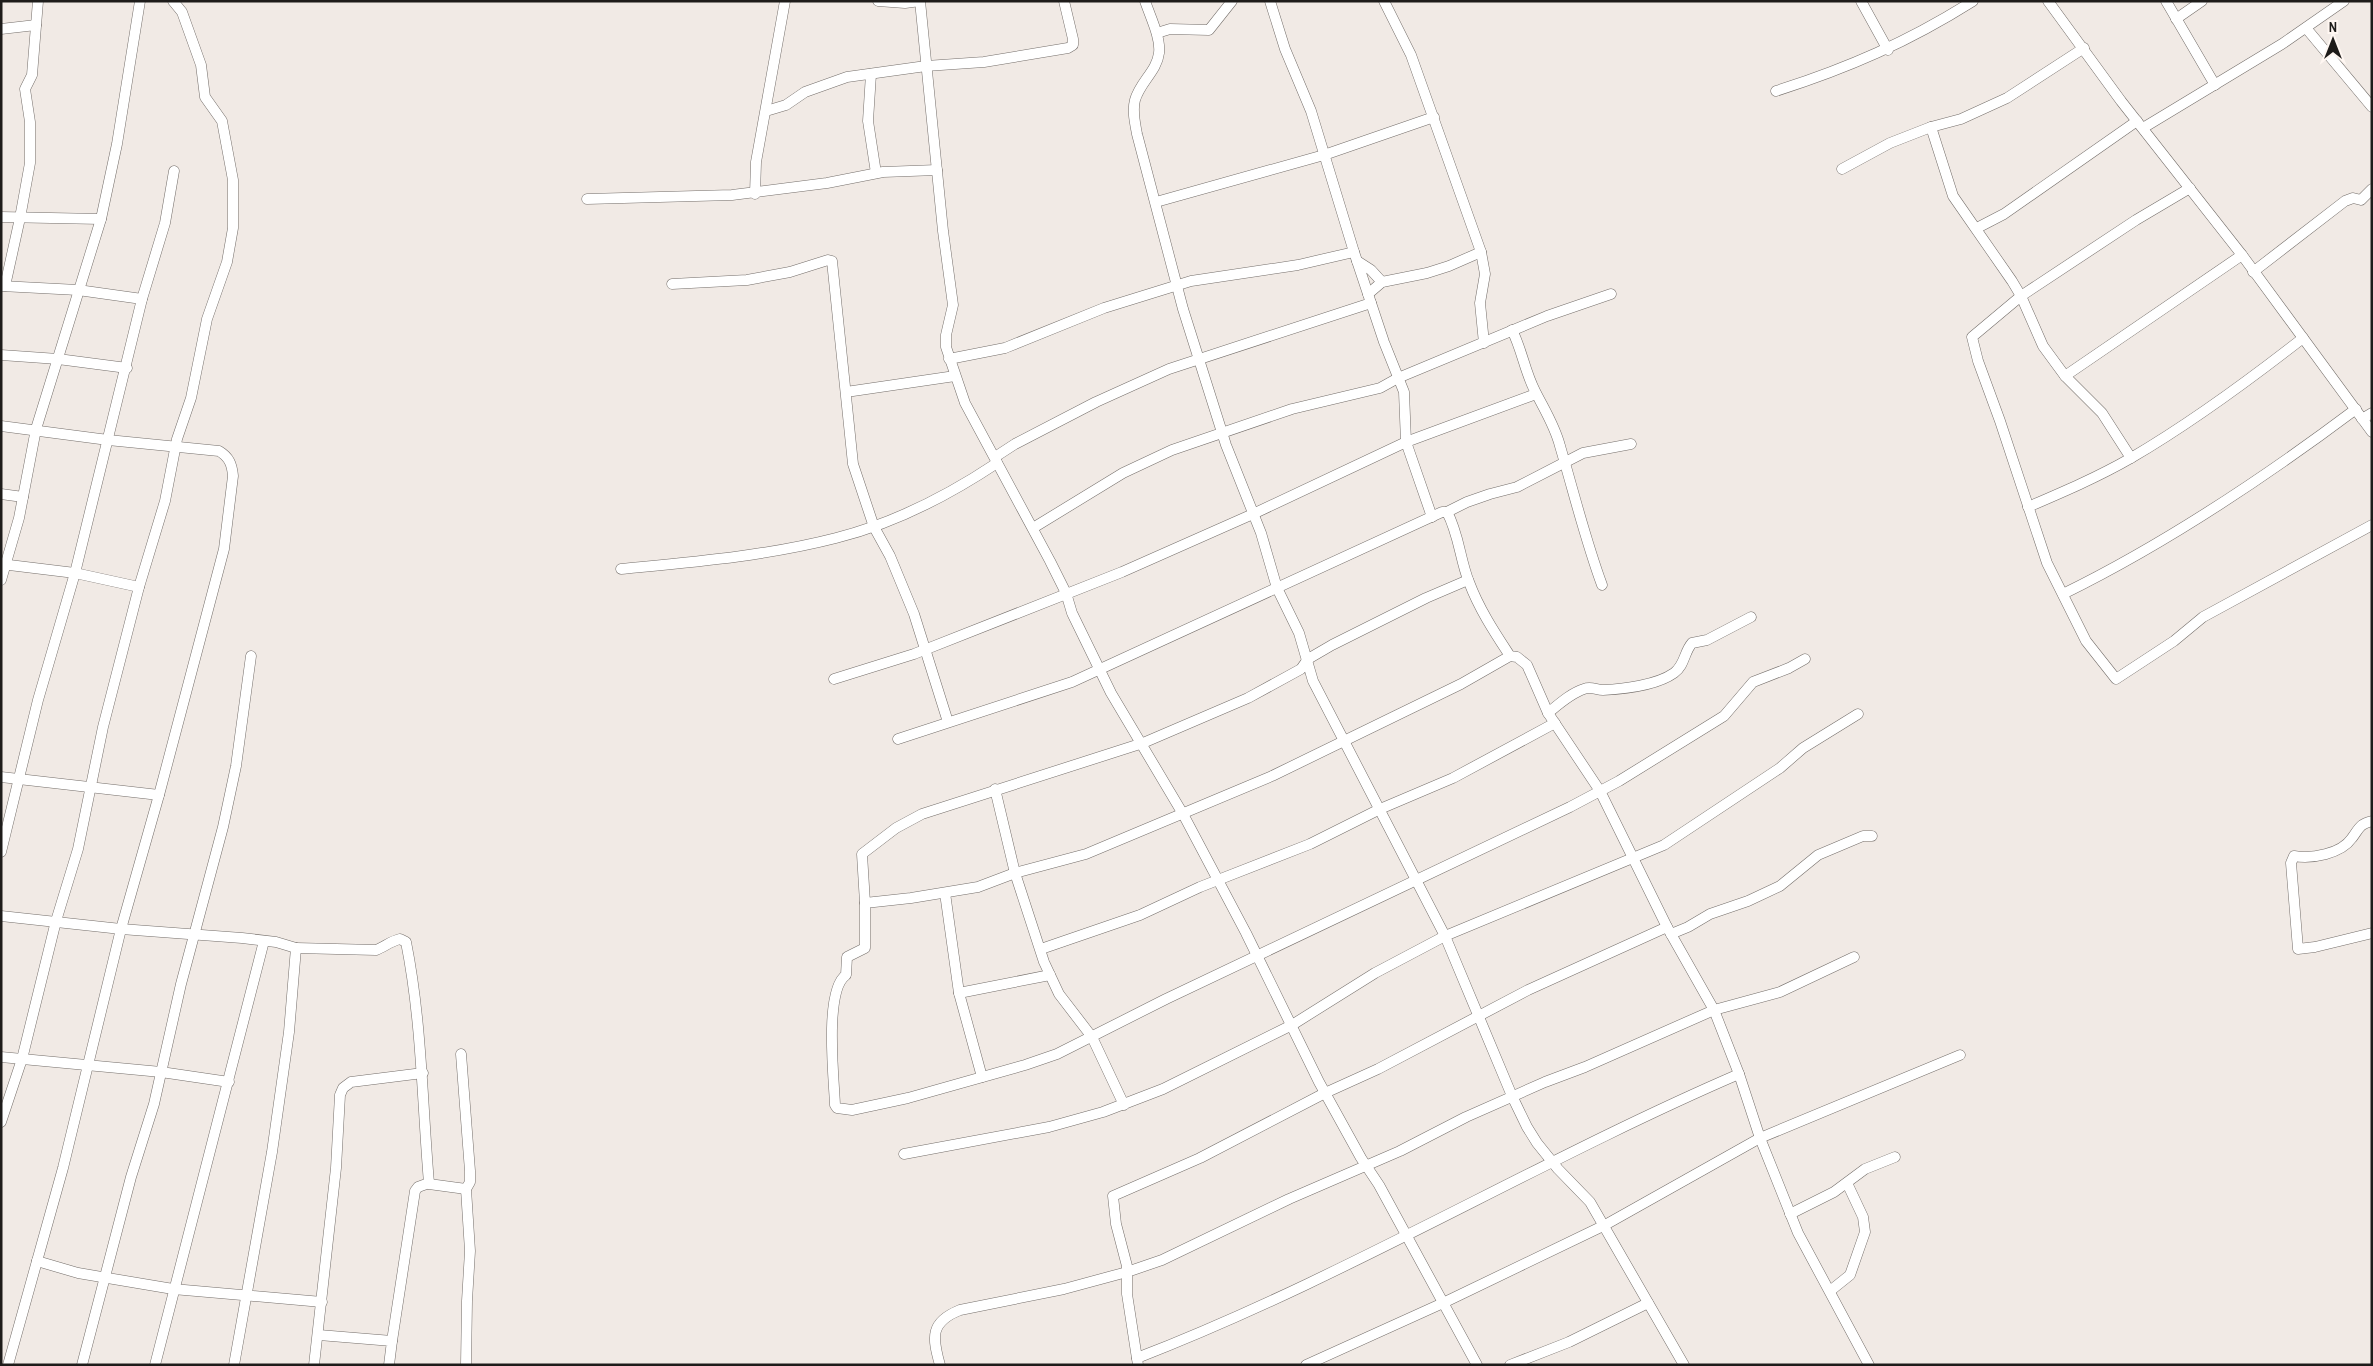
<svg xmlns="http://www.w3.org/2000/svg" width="2373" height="1366" viewBox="0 0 2373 1366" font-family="'Archivo Narrow',sans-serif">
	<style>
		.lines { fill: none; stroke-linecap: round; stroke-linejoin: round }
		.minor-casing { stroke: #746e6a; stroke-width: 11 }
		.minor { stroke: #fff; stroke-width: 10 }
	</style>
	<rect width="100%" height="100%" fill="#f1eae5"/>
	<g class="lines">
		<defs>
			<g id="minor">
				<polyline points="878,1 905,3 920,1"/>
				<polyline points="920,1 943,231 953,305 946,335 946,347 965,403 1050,561 1066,593 1072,613 1111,693 1183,814 1246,933 1319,1082 1361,1158 1379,1185 1477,1365"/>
				<path d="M1145 1C1150 16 1161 38 1159 53 1157 71 1140 82 1135 100 1132 111 1135 123 1137 134L1183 309 1226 445 1261 533 1277 588 1299 633 1313 681 1445 936 1512 1096 1527 1127 1537 1143 1558 1169 1590 1202 1684 1365"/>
				<polyline points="1270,1 1285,49 1311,111 1354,252 1384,342 1404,392 1406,442 1432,517"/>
				<polyline points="1384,1 1411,55 1481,252 1485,274 1480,303 1484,343"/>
				<polyline points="1861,1 1888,50"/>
				<polyline points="2048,1 2121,101 2242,255 2372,432"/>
				<polyline points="2166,1 2215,85"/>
				<polyline points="2176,19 2202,1"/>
				<polyline points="2306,28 2372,107"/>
				<polyline points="1,29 36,25"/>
				<polyline points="1157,33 1170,29 1209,30 1232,1"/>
				<polyline points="871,74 868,121 876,173"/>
				<path d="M1776 91C1848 68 1908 42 1973 1"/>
				<polyline points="766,111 786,105 805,92 847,77 926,66 984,62 1068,48 1073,45 1073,39 1064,1"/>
				<polyline points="1931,127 1953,196 2012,281 2021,296 2043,346 2065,376 2102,413 2131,458"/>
				<polyline points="2143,128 2282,44 2344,1"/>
				<polyline points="1842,169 1890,143 1931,127 1961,119 2007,98 2084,48"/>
				<polyline points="2190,188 2136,220 2021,296 1972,337 1978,361 2000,421 2047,563 2086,641 2116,679 2174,641 2203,617 2372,525"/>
				<polyline points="755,194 756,162 785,1"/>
				<polyline points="587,199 732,195 827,183 883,172 937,170"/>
				<polyline points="1156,202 1324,155 1434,117"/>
				<polyline points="1,217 101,219"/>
				<polyline points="1977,228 2004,214 2137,121"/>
				<polyline points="1357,261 1371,270 1382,282"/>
				<polyline points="2253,272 2345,201 2353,198 2361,200 2372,189"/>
				<polyline points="672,284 747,280 790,272 828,260 832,261 853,464 874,527 890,556 914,614 948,722"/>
				<polyline points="1,286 78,290 142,299"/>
				<polyline points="5,286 20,218 30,163 30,122 25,89 32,75 38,1"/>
				<polyline points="1368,294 1382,282 1427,273 1449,266 1481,252"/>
				<path d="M1512 330C1522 350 1525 372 1535 391 1544 409 1555 426 1560 446 1574 493 1585 539 1602 585"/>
				<polyline points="1,355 58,359 127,368"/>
				<polyline points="949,359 1005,348 1104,308 1191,281 1298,265 1354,252"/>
				<polyline points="2065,376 2242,255"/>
				<polyline points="846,392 955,376"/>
				<polyline points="2362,419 2372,413"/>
				<path d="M1 426 108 440 219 451C229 457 232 464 233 476L224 549 159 795 121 929 63 1168 8 1365"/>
				<polyline points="995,457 1015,444 1096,402 1169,369 1371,303"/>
				<polyline points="1,494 23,497"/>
				<path d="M2028 507C2063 492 2098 477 2131 458 2191 423 2248 381 2303 338"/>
				<polyline points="1033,528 1123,473 1172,450 1292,409 1380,388 1398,378 1547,316 1611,294"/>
				<polyline points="1,564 75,573 139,587"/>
				<path d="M621 569C693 562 766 556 836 538 892 524 949 495 997 463"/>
				<polyline points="1,580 19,518 36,429 101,219 117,144 140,1"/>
				<polyline points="1468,580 1426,598 1332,645 1308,659 1301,669 1248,698 1143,743 922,814 896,828 862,854 865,903 911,898 978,887 1015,873 1086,854 1272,776 1461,684 1510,656"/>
				<path d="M2063 594C2167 543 2264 478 2356 409"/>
				<polyline points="834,679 914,654 1122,572 1253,514 1406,442 1536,394"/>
				<path d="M1548 713C1559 704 1571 693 1584 689 1591 686 1596 690 1603 690 1624 689 1657 685 1674 673 1685 665 1684 652 1692 643L1707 640 1751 617"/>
				<polyline points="898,739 1072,682 1442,512 1447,512 1467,502 1490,494 1517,487 1583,453 1631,444"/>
				<polyline points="1,777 159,795"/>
				<polyline points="995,789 1015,873 1044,962 1059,994 1092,1037 1124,1105"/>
				<path d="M2372 821C2359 824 2359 829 2352 838 2341 854 2312 859 2294 856L2291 863 2298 949 2315 947 2372 933"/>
				<polyline points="1,852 38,700 75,573 142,299 165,223 174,171"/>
				<polyline points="945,893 959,993 982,1077"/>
				<path d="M865 903V948L847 957 846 975C824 990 834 1079 835 1105L837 1108 852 1110 908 1098 1025 1065 1057 1054 1166 999 1570 807 1619 781 1724 716 1753 682 1789 668 1805 659"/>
				<polyline points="1,916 121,929 242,938 276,942 296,948 289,1032 272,1152 234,1365"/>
				<polyline points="1671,934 1688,927 1710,914 1748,901 1780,886 1818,855 1863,836 1872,836"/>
				<path d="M296 948 376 950C384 947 391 941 400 939L406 942C422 1022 422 1102 429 1183L418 1187 415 1191 392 1341"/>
				<polyline points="1041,949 1140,915 1200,887 1310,844 1380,809 1453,778 1555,723"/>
				<polyline points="959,993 1050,975"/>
				<polyline points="461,1054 470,1171 470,1182 466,1189 470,1251 467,1301 466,1365"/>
				<polyline points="1,1057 161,1072 229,1082"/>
				<polyline points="1739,1074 1760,1138 1798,1233 1869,1365"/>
				<polyline points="1,1122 22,1059 56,921 78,849 103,727 139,587 165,501 177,439 191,398 207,319 227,262 233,228 233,180 222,121 205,97 201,65 182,12 173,1"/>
				<polyline points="904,1154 1049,1127 1103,1112 1163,1089 1292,1025 1375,973 1445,936 1664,845 1780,768 1803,748 1858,714"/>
				<polyline points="429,1184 466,1189"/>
				<polyline points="1790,1214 1834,1192 1865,1169 1895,1157"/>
				<polyline points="37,1261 78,1273 173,1289 322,1302"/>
				<polyline points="1830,1291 1850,1275 1865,1232 1863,1217 1847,1183"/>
				<polyline points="319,1335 392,1341 389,1365"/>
				<path d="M1137 1358C1344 1278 1535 1162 1739 1074L1714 1010 1667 927 1600 791 1548 713 1527 665 1517 657 1510 656C1495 633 1479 609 1469 582 1460 560 1459 534 1447 512"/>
				<polyline points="82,1365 131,1177 154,1104 181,984 223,827 236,766 251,656"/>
				<polyline points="155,1365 264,941"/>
				<polyline points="314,1365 336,1168 340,1095 343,1088 351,1082 423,1073"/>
				<path d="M940 1365C932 1337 930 1322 960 1310L1064 1289 1127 1272 1162 1260 1289 1199 1400 1151 1466 1117 1545 1082 1585 1067 1714 1010 1780 992 1854 957"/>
				<polyline points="1138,1365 1127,1294 1127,1266 1116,1224 1113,1196 1200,1158 1325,1093 1378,1069 1528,990 1667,927"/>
				<polyline points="1306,1365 1443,1303 1605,1225 1760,1138 1960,1055"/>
				<polyline points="1510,1365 1569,1342 1648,1303"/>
			</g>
		</defs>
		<!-- minor casing -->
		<use href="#minor" class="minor-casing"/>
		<!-- minor -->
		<use href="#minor" class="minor"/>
	</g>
	<!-- border -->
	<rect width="2373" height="1366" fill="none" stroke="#1e1c1a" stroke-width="5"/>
	<!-- north arrow -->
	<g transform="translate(2333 40)" stroke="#fff7f2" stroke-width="4" paint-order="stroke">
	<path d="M0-4L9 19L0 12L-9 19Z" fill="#1e1c1a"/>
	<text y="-8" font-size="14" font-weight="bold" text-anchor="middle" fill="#1e1c1a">N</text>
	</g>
</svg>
